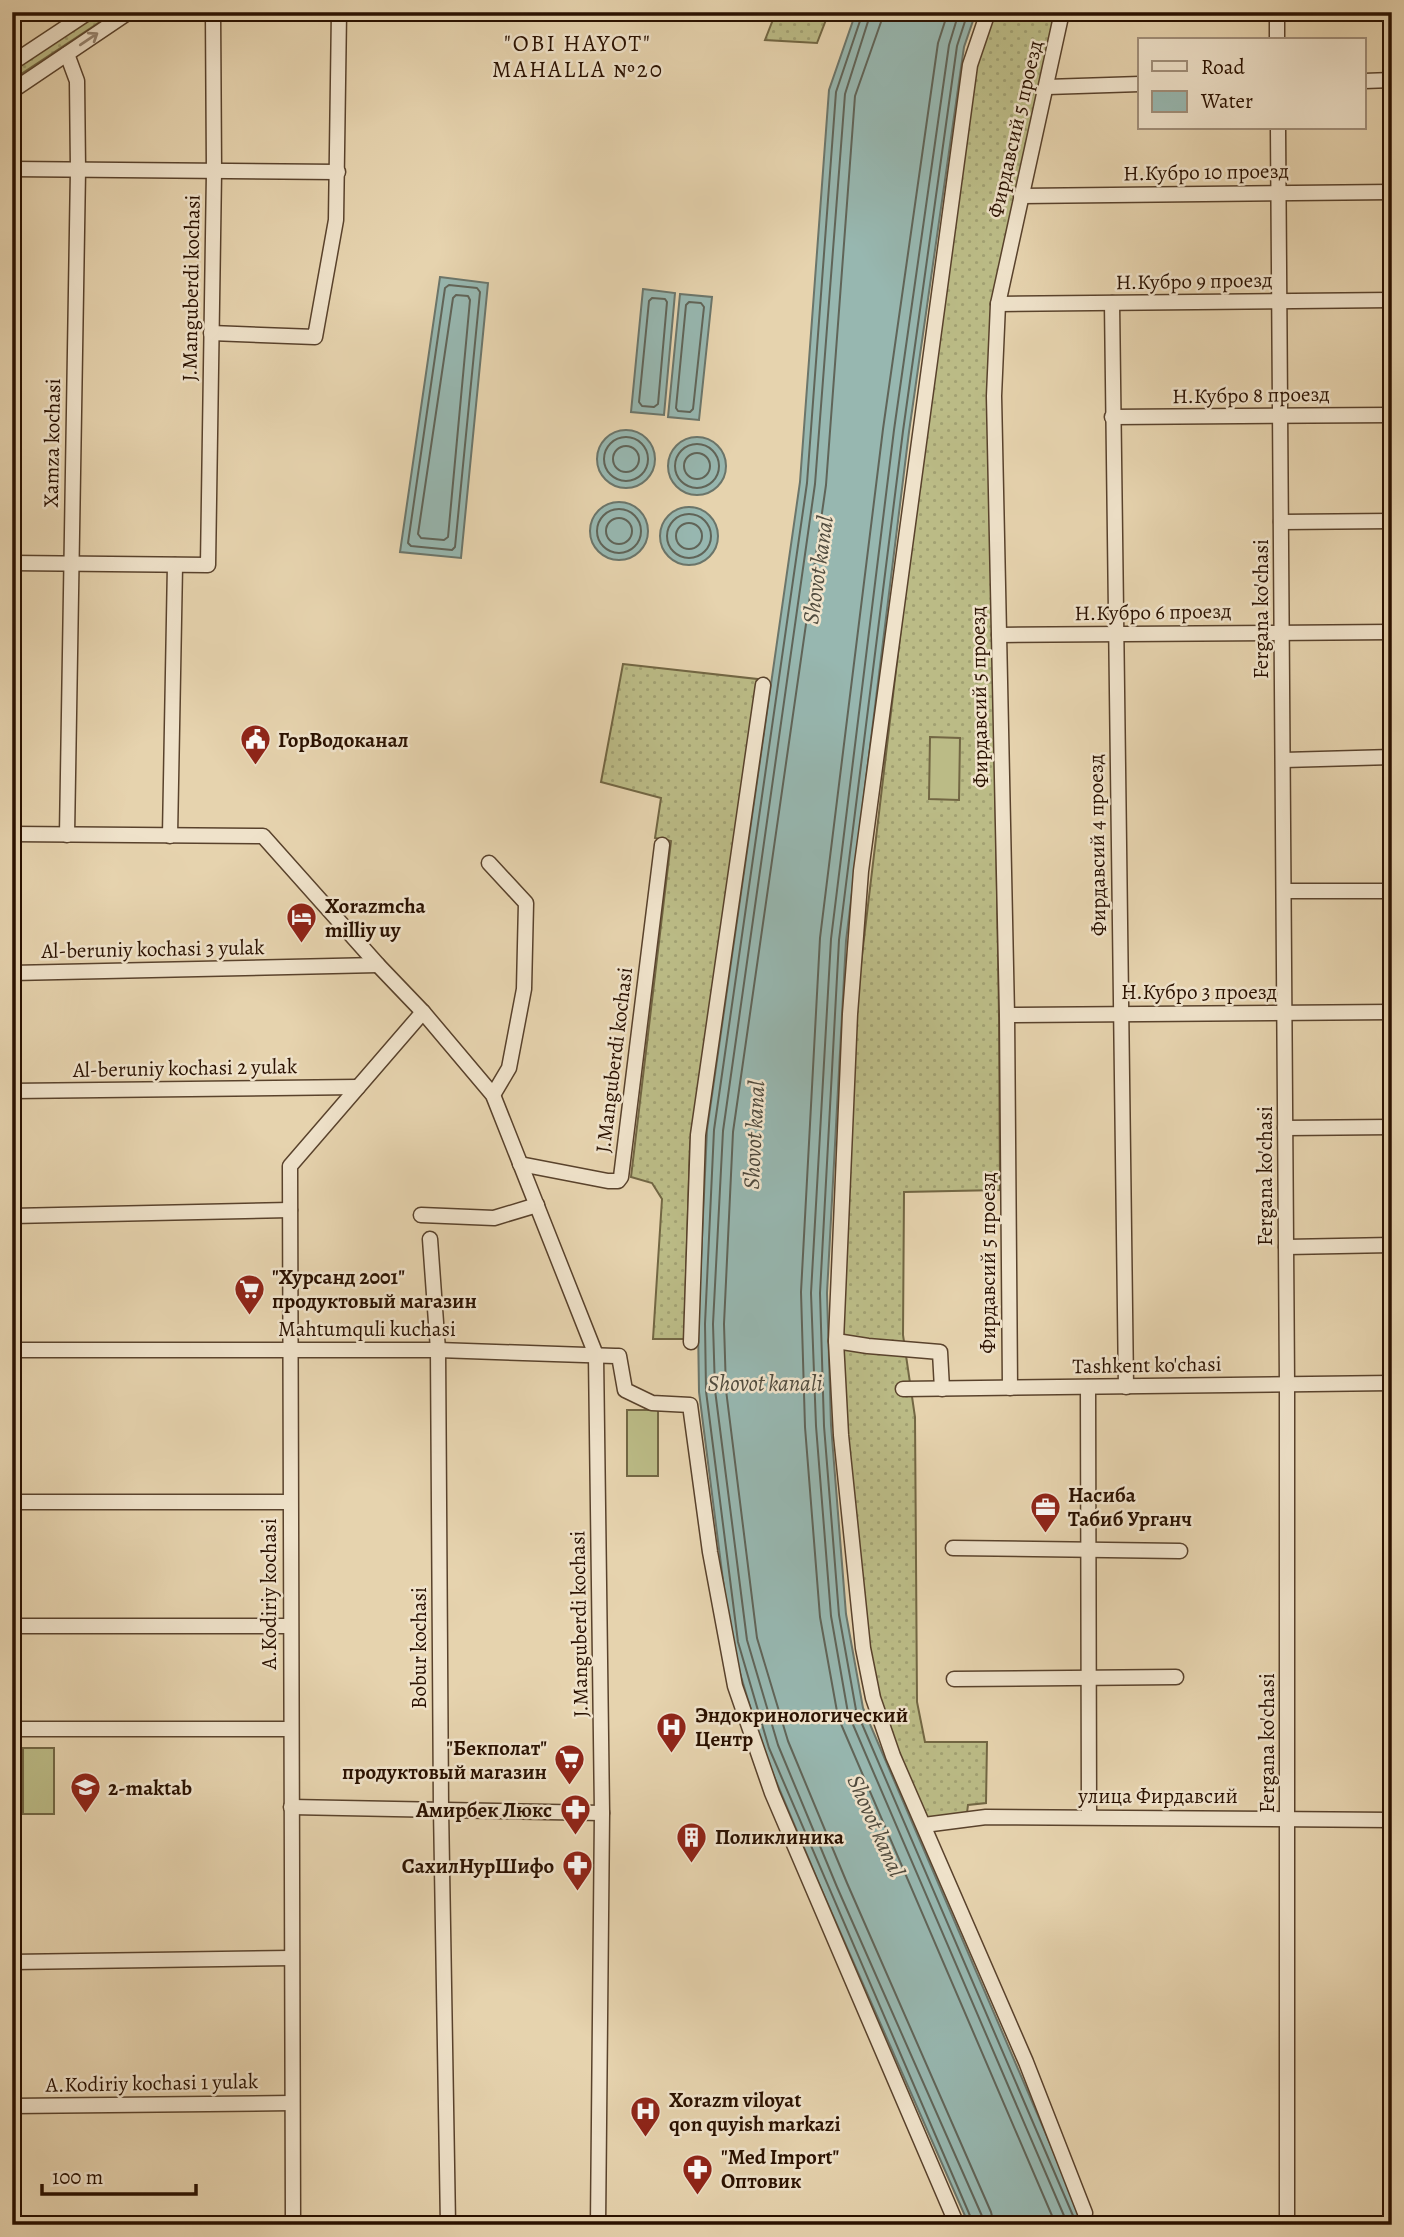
<svg xmlns="http://www.w3.org/2000/svg" width="1404" height="2237" viewBox="0 0 1404 2237" font-family="Alegreya,serif">
	<style>
		.grass { fill: url(#grass-dots); stroke: #726643; stroke-width: 2 }
		.garden { fill: #bbbb86; stroke: #726643; stroke-width: 2 }
		.water { fill: #97b7b0; stroke: #6b756a; stroke-width: 2 }
		.lines { fill: none; stroke-linecap: round; stroke-linejoin: round }
		.shore { stroke: #606458; stroke-width: 2 }
		.minor-casing { stroke: #59422c; stroke-width: 17 }
		.minor { stroke: #efe2ca; stroke-width: 14 }
		.oneway { stroke: #96846f }
		.labels { text-anchor: middle; dominant-baseline: central; stroke-width: 5; stroke-linejoin: round; paint-order: stroke }
		.street-label { font-size: 21px; fill: #2a1100; stroke: #efe2ca }
		.poi-label { font-size: 21px; font-weight: bold; fill: #2a1100; stroke: #efe2ca; text-anchor: start }
		.neighbourhood-label { font-size: 23px; letter-spacing: 2px; fill: #2a1100; stroke: #efe2ca }
		.water-label { font-size: 23px; font-style: italic; fill: #504b3e; stroke: #efe2ca }
	</style>
	<defs>
		<pattern id="grass-dots" width="8" height="8" patternUnits="userSpaceOnUse" patternTransform="scale(1.75)"><rect width="8" height="8" fill="#bbbb86"/><path d="M2 2h.1M6 6h.1" fill="none" stroke="#a1a072" stroke-width="1.8" stroke-linecap="round"/></pattern>
	</defs>
	<rect width="100%" height="100%" fill="#e6d3ae"/>
	<filter id="stains"><feTurbulence type="fractalNoise" baseFrequency=".00286" numOctaves="4"/><feColorMatrix values="0 0 0 0 .2 0 0 0 0 .09 0 0 0 0 .02 0 0 0 .5 -.17"/></filter>
	<radialGradient id="worn" r=".72"><stop offset=".6" stop-color="#630" stop-opacity="0"/><stop offset="1" stop-color="#630" stop-opacity=".3"/></radialGradient>
	<!-- grass -->
	<g class="grass">
		<polygon points="99,12 115,12 12,80 12,70"/>
		<polygon points="776,12 829,12 817,43 765,40"/>
		<polygon points="995,12 1058,12 994,299 993,639 999,1017 1000,1190 904,1192 903,1335 915,1417 917,1702 925,1742 987,1742 986,1803 968,1805 967,1813 928,1819 902,1762 878,1693 867,1640 845,1432 842,1326 858,989 904,603 976,69"/>
		<polygon points="623,664 757,679 690,1145 684,1339 653,1339 662,1199 652,1183 631,1177 671,841 655,838 661,798 601,782"/>
	</g>
	<!-- garden -->
	<g class="garden">
		<polygon points="930,737 960,738 959,800 929,799"/>
		<rect x="627" y="1410" width="31" height="66"/>
		<polygon points="12,1747 18,1747 19,1813 12,1813"/>
		<rect x="23" y="1748" width="31" height="66"/>
	</g>
	<!-- water -->
	<g class="water">
		<polygon points="856,12 976,12 964,47 909,432 846,941 827,1293 831,1425 846,1614 863,1708 1085,2225 969,2225 823,1893 763,1750 731,1643 699,1392 698,1324 707,1130 800,482 829,90"/>
		<polygon points="440,277 488,283 461,558 400,552"/>
		<polygon points="643,289 675,293 664,415 631,412"/>
		<polygon points="680,294 712,297 699,420 668,417"/>
		<circle cx="626" cy="459" r="29"/>
		<circle cx="697" cy="466" r="29"/>
		<circle cx="619" cy="531" r="29"/>
		<circle cx="689" cy="536" r="29"/>
	</g>
	<g class="lines">
		<!-- shore -->
		<g class="shore">
			<polyline points="863,12 836,92 807,483 714,1130 705,1324 706,1391 738,1642 769,1748 974,2225"/>
			<polyline points="871,12 845,94 815,484 723,1131 713,1324 715,1390 747,1640 778,1745 837,1887 982,2216 983,2225"/>
			<polyline points="882,12 881,22 855,96 826,485 733,1132 724,1324 726,1390 757,1638 788,1741 847,1883 991,2212 994,2225"/>
			<polyline points="948,12 938,43 883,429 820,938 801,1292 805,1427 820,1617 838,1717 1056,2225"/>
			<polyline points="959,12 949,45 894,430 831,939 811,1293 816,1426 831,1616 848,1713 1068,2225"/>
			<polyline points="968,12 957,46 903,431 839,940 820,1293 824,1426 839,1615 856,1710 1077,2225"/>
			<polygon points="449,285 477,288 480,292 455,547 452,550 411,546 408,543 445,288"/>
			<polygon points="456,295 468,296 470,300 448,537 444,540 421,538 418,534 453,298"/>
			<polygon points="652,298 665,299 667,302 658,404 654,407 642,406 639,402 649,301"/>
			<polygon points="689,302 701,303 704,307 693,409 690,412 678,411 676,408 686,305"/>
			<circle cx="626" cy="459" r="22"/>
			<circle cx="697" cy="466" r="22"/>
			<circle cx="626" cy="459" r="13"/>
			<circle cx="697" cy="466" r="13"/>
			<circle cx="619" cy="531" r="22"/>
			<circle cx="689" cy="536" r="22"/>
			<circle cx="619" cy="531" r="13"/>
			<circle cx="689" cy="536" r="13"/>
		</g>
		<defs>
			<g id="minor">
				<polyline points="1277,12 1277,40"/>
				<polyline points="67,54 77,81 78,170 67,835"/>
				<polyline points="12,63 89,12"/>
				<polyline points="1364,81 1392,80"/>
				<polyline points="1047,87 1140,84"/>
				<polyline points="12,91 129,12"/>
				<polyline points="1278,128 1287,1384 1287,2225"/>
				<polyline points="12,169 338,172"/>
				<polyline points="1021,196 1392,192"/>
				<polyline points="1112,303 1126,1387"/>
				<polyline points="998,304 1392,300"/>
				<polyline points="211,333 315,337 336,220 339,12"/>
				<polyline points="1112,417 1392,415"/>
				<polyline points="1281,522 1392,521"/>
				<polyline points="12,563 208,565 214,172 213,12"/>
				<polyline points="999,635 1392,632"/>
				<polyline points="1284,760 1392,757"/>
				<polyline points="12,834 263,836 378,965 423,1012 493,1095 596,1355 602,1813 598,2225"/>
				<polyline points="170,836 175,565"/>
				<polyline points="489,863 526,903 524,989 509,1068 493,1095"/>
				<polyline points="1284,891 1392,891"/>
				<polyline points="12,973 378,965"/>
				<polyline points="1007,1015 1392,1012"/>
				<polyline points="12,1091 358,1087"/>
				<polyline points="1285,1128 1392,1127"/>
				<polyline points="520,1164 608,1181 618,1181 621,1177 662,845"/>
				<polyline points="421,1215 494,1218 537,1205"/>
				<polyline points="12,1216 290,1210"/>
				<polyline points="430,1239 438,1350 441,1808 448,2225"/>
				<polyline points="1286,1247 1392,1245"/>
				<polyline points="836,1341 841,1435 863,1648 873,1698 893,1756 1026,2062 1085,2213"/>
				<polyline points="691,1342 698,1135 763,685"/>
				<polyline points="12,1350 438,1350 615,1356 619,1356 625,1390 652,1403 690,1405 710,1552 735,1686 772,1793 957,2225"/>
				<polyline points="1088,1387 1089,1817"/>
				<polyline points="1010,1388 1007,1015 994,396 998,304 1062,12"/>
				<polyline points="903,1389 1392,1383"/>
				<polyline points="942,1389 940,1352 868,1346 836,1341 850,1014 861,871 970,65 988,12"/>
				<polyline points="12,1502 290,1502"/>
				<polyline points="953,1548 1180,1551"/>
				<polyline points="12,1626 290,1626"/>
				<polyline points="954,1679 1176,1677"/>
				<polyline points="12,1729 291,1729"/>
				<polyline points="291,1807 602,1813"/>
				<polyline points="924,1825 986,1817 1392,1820"/>
				<polyline points="12,1962 291,1958"/>
				<polyline points="12,2106 292,2103"/>
				<polyline points="293,2225 290,1166 423,1012"/>
			</g>
		</defs>
		<!-- minor casing -->
		<use href="#minor" class="minor-casing"/>
		<!-- minor -->
		<use href="#minor" class="minor"/>
	</g>
	<!-- one-way arrows -->
	<defs><path id="oneway-shaft" d="M-6 0H5M1.5-3L5.5 0L1.5 3" fill="none" stroke-width="1.6" stroke-linecap="round" stroke-linejoin="round" transform="scale(1.75)"/></defs>
	<use class="oneway" href="#oneway-shaft" transform="translate(89 39) rotate(-34)"/>
	<!-- icons -->
	<defs>
		<symbol id="civic-pin" viewBox="-11 -11 22 30"><path d="M0 17L-7.5 6A9.5 9.5 0 1 1 7.5 6Z" fill="#8f2418" stroke="#efe2ca"/><path d="M-.6-6.5H3V-4.5H.6V-3L4-1V1h2V6H-6V1h2V-1L-.6-3ZM-1.2 2.5V6h2.4V2.5Z" fill="#fff"/></symbol>
		<symbol id="hotel-pin" viewBox="-11 -11 22 30"><path d="M0 17L-7.5 6A9.5 9.5 0 1 1 7.5 6Z" fill="#8f2418" stroke="#efe2ca"/><path d="M-6-4.5h1.5V1H6V5H4.5V3h-9V5H-6ZM-4 0a1.8 1.8 0 1 1 3.6 0ZM.5 0V-2.5h3Q6-2.5 6 0Z" fill="#fff"/></symbol>
		<symbol id="supermarket-pin" viewBox="-11 -11 22 30"><path d="M0 17L-7.5 6A9.5 9.5 0 1 1 7.5 6Z" fill="#8f2418" stroke="#efe2ca"/><path d="M-6-5.5h2.5l.6 2H6L4.5 2H-2.5L-4.4-4H-6ZM-1.5 3.2a1.3 1.3 0 1 0 .1 0ZM3 3.2a1.3 1.3 0 1 0 .1 0Z" fill="#fff"/></symbol>
		<symbol id="office-pin" viewBox="-11 -11 22 30"><path d="M0 17L-7.5 6A9.5 9.5 0 1 1 7.5 6Z" fill="#8f2418" stroke="#efe2ca"/><path d="M-6-3h4V-5.5h4V-3h4V5H-6ZM-1-4.5V-3h2v-1.5ZM-6 0V1H6V0Z" fill="#fff"/></symbol>
		<symbol id="hospital-pin" viewBox="-11 -11 22 30"><path d="M0 17L-7.5 6A9.5 9.5 0 1 1 7.5 6Z" fill="#8f2418" stroke="#efe2ca"/><path d="M-5-5h3v3.5h4V-5h3V5h-3V1.5h-4V5h-3Z" fill="#fff"/></symbol>
		<symbol id="school-pin" viewBox="-11 -11 22 30"><path d="M0 17L-7.5 6A9.5 9.5 0 1 1 7.5 6Z" fill="#8f2418" stroke="#efe2ca"/><path d="M0-5L7-2L0 1L-7-2ZM-4 1L0 2.5L4 1V4Q0 6-4 4Z" fill="#fff"/></symbol>
		<symbol id="pharmacy-pin" viewBox="-11 -11 22 30"><path d="M0 17L-7.5 6A9.5 9.5 0 1 1 7.5 6Z" fill="#8f2418" stroke="#efe2ca"/><path d="M-2-6h4v4h4v4h-4v4h-4v-4h-4v-4h4Z" fill="#fff"/></symbol>
		<symbol id="building-pin" viewBox="-11 -11 22 30"><path d="M0 17L-7.5 6A9.5 9.5 0 1 1 7.5 6Z" fill="#8f2418" stroke="#efe2ca"/><path d="M-4-6H4V6H1V3H-1V6H-4ZM-2.5-4.3h1.7v1.8h-1.7ZM.8-4.3h1.7v1.8H.8ZM-2.5-1h1.7V.8h-1.7ZM.8-1h1.7V.8H.8Z" fill="#fff"/></symbol>
	</defs>
	<g fill-rule="evenodd">
		<use href="#civic-pin" x="238" y="722" width="35" height="47"/>
		<use href="#hotel-pin" x="284" y="900" width="35" height="47"/>
		<use href="#supermarket-pin" x="232" y="1272" width="35" height="47"/>
		<use href="#office-pin" x="1028" y="1490" width="35" height="47"/>
		<use href="#hospital-pin" x="654" y="1710" width="35" height="47"/>
		<use href="#supermarket-pin" x="552" y="1742" width="35" height="47"/>
		<use href="#school-pin" x="68" y="1770" width="35" height="47"/>
		<use href="#pharmacy-pin" x="558" y="1792" width="35" height="47"/>
		<use href="#building-pin" x="674" y="1820" width="35" height="47"/>
		<use href="#pharmacy-pin" x="560" y="1848" width="35" height="47"/>
		<use href="#hospital-pin" x="628" y="2094" width="35" height="47"/>
		<use href="#pharmacy-pin" x="680" y="2152" width="35" height="47"/>
	</g>
	<g class="labels">
		<!-- street labels -->
		<g class="street-label">
			<text transform="translate(1015 129) rotate(-77)">Фирдавсий 5 проезд</text>
			<text transform="translate(1206 172) rotate(-1)">Н.Кубро 10 проезд</text>
			<text transform="translate(1194 281) rotate(-1)">Н.Кубро 9 проезд</text>
			<text transform="translate(191 288) rotate(-89)">J.Manguberdi kochasi</text>
			<text transform="translate(1251 395) rotate(-1)">Н.Кубро 8 проезд</text>
			<text transform="translate(52 443) rotate(-89)">Xamza kochasi</text>
			<text transform="translate(1261 609) rotate(-90)">Fergana ko'chasi</text>
			<text transform="translate(1153 612) rotate(-1)">Н.Кубро 6 проезд</text>
			<text transform="translate(979 697) rotate(-91)">Фирдавсий 5 проезд</text>
			<text transform="translate(1097 845) rotate(-91)">Фирдавсий 4 проезд</text>
			<text transform="translate(153 949) rotate(-1)">Al-beruniy kochasi 3 yulak</text>
			<text x="1199" y="992">Н.Кубро 3 проезд</text>
			<text transform="translate(614 1060) rotate(-83)">J.Manguberdi kochasi</text>
			<text transform="translate(185 1068) rotate(-1)">Al-beruniy kochasi 2 yulak</text>
			<text transform="translate(1265 1176) rotate(-90)">Fergana ko'chasi</text>
			<text transform="translate(988 1263) rotate(-90)">Фирдавсий 5 проезд</text>
			<text x="367" y="1329">Mahtumquli kuchasi</text>
			<text transform="translate(1147 1365) rotate(-1)">Tashkent ko'chasi</text>
			<text transform="translate(269 1594) rotate(-90)">A.Kodiriy kochasi</text>
			<text transform="translate(579 1624) rotate(-91)">J.Manguberdi kochasi</text>
			<text transform="translate(419 1648) rotate(-90)">Bobur kochasi</text>
			<text transform="translate(1267 1743) rotate(-90)">Fergana ko'chasi</text>
			<text x="1158" y="1796">улица Фирдавсий</text>
			<text transform="translate(152 2083) rotate(-1)">A.Kodiriy kochasi 1 yulak</text>
		</g>
		<!-- poi labels -->
		<g class="poi-label">
			<text x="278" y="740">ГорВодоканал</text>
			<text x="325" y="906">Xorazmcha<tspan x="325" dy="24">milliy uy</tspan></text>
			<text x="272" y="1277">"Хурсанд 2001"<tspan x="272" dy="24">продуктовый магазин</tspan></text>
			<text x="1068" y="1495">Насиба<tspan x="1068" dy="24">Табиб Урганч</tspan></text>
			<text x="695" y="1715">Эндокринологический<tspan x="695" dy="24">Центр</tspan></text>
			<text x="547" y="1748" text-anchor="end">"Бекполат"<tspan x="547" dy="24">продуктовый магазин</tspan></text>
			<text x="108" y="1788">2-maktab</text>
			<text x="552" y="1810" text-anchor="end">Амирбек Люкс</text>
			<text x="715" y="1837">Поликлиника</text>
			<text x="554" y="1866" text-anchor="end">СахилНурШифо</text>
			<text x="669" y="2100">Xorazm viloyat<tspan x="669" dy="24">qon quyish markazi</tspan></text>
			<text x="721" y="2157">"Med Import"<tspan x="721" dy="24">Оптовик</tspan></text>
		</g>
		<!-- neighbourhood labels -->
		<g class="neighbourhood-label">
			<text x="578" y="43">"OBI HAYOT"<tspan x="578" dy="26">MAHALLA №20</tspan></text>
		</g>
		<!-- water labels -->
		<g class="water-label">
			<text transform="translate(818 570) rotate(-82)">Shovot kanal</text>
			<text transform="translate(754 1135) rotate(-87)">Shovot kanal</text>
			<text x="765" y="1383">Shovot kanali</text>
			<text transform="translate(876 1826) rotate(66)">Shovot kanal</text>
		</g>
	</g>
	<!-- margin -->
	<rect width="1404" height="2237" fill="none" stroke="#e6d3ae" stroke-width="42"/>
	<rect x="14" y="14" width="1376" height="2209" fill="none" stroke="#2a1100" stroke-width="3.5"/>
	<rect x="21" y="21" width="1362" height="2195" fill="none" stroke="#2a1100" stroke-width="2"/>
	<!-- legend -->
	<rect x="1138" y="38" width="228" height="91" fill="#efe2ca" stroke="#a08e79" stroke-width="2"/>
	<rect x="1152" y="61" width="35" height="10" fill="#efe2ca" stroke="#a08e79" stroke-width="2"/>
	<text x="1201" y="74" font-size="21" fill="#2a1100">Road</text>
	<rect x="1152" y="91" width="35" height="21" fill="#97b7b0" stroke="#a08e79" stroke-width="2"/>
	<text x="1201" y="108" font-size="21" fill="#2a1100">Water</text>
	<!-- scale -->
	<path d="M42 2184v10h154v-10" fill="none" stroke="#2a1100" stroke-width="3.5"/>
	<text x="52" y="2184" font-size="21" fill="#2a1100" stroke="#efe2ca" stroke-width="5" paint-order="stroke">100 m</text>
	<rect width="100%" height="100%" filter="url(#stains)"/>
	<rect width="100%" height="100%" fill="url(#worn)"/>
</svg>
